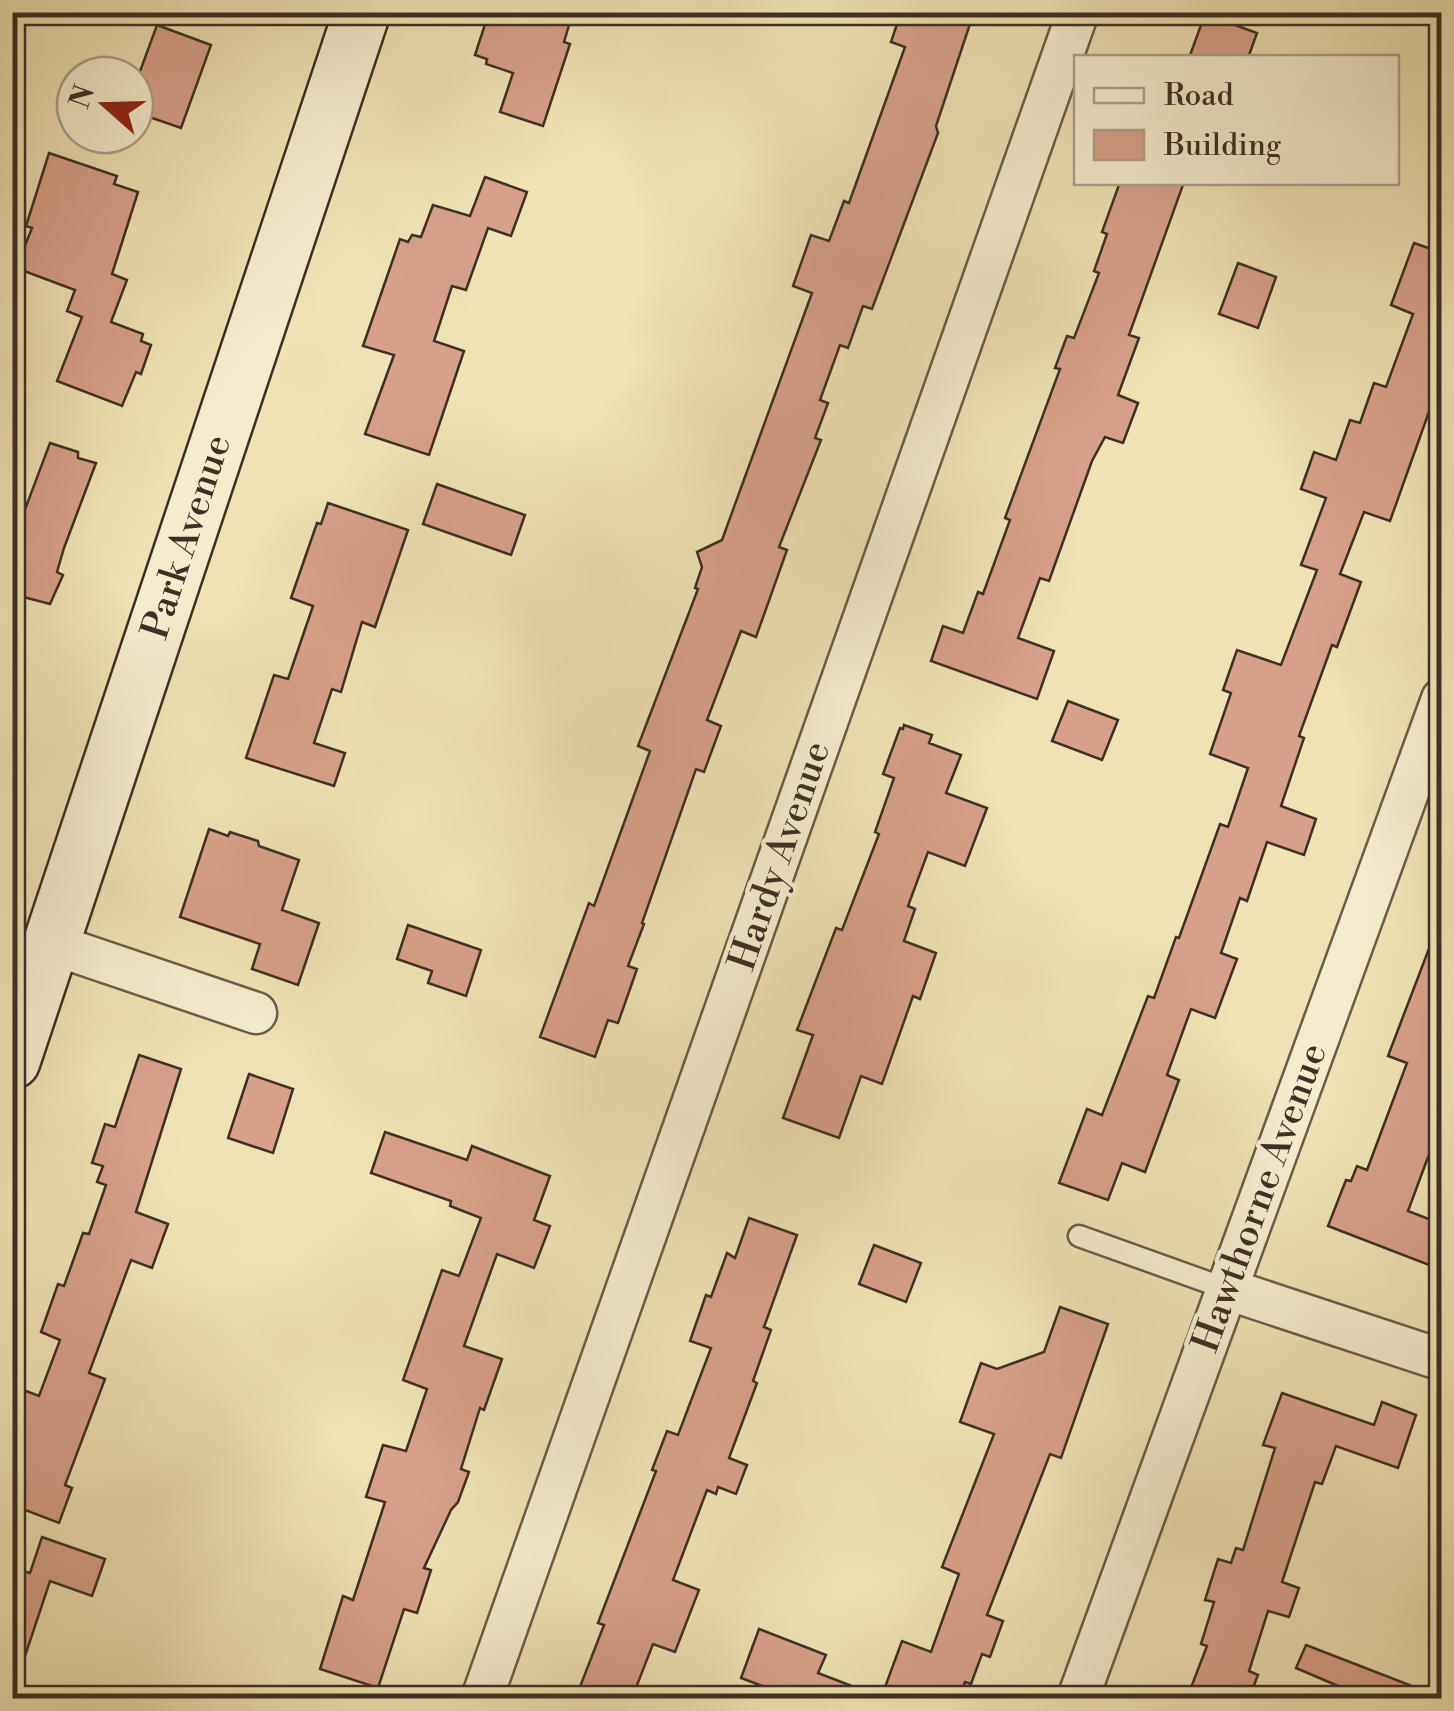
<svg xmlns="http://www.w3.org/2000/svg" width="1454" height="1711" viewBox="0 0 1454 1711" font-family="'Libre Bodoni',serif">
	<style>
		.building { fill: #d7a08a; stroke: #3e2f24; stroke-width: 2.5 }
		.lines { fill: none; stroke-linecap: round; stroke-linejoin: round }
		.lane-casing { stroke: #6a5c48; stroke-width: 25 }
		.street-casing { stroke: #6a5c48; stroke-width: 45 }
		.secondary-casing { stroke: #3e2f24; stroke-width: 60 }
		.lane { stroke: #f5ecce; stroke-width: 20 }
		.street { stroke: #f5ecce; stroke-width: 40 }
		.secondary { stroke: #f5ecce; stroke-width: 55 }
		.labels { text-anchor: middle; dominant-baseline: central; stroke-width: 9; stroke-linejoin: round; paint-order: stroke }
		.street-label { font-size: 38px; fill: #3e2f24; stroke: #f5ecce }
	</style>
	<rect width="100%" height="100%" fill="#f0e2b4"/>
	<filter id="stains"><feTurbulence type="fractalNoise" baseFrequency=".002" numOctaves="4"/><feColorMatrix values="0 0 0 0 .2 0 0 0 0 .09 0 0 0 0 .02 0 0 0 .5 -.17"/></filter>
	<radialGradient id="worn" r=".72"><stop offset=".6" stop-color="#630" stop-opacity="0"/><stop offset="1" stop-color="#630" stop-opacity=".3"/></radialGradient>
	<!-- building -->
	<g class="building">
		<polygon points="489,12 573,12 564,42 570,44 543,126 500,112 513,73 486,64 487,59 475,55"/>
		<polygon points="901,12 974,12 936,126 938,133 872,309 863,306 848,348 840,345 820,400 828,403 815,438 821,440 779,547 787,550 756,637 741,631 707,720 721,726 704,772 696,769 642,923 644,924 628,966 637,969 618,1023 608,1020 595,1057 540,1037 589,903 594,906 650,751 638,746 698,589 695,588 702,567 697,552 722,540 812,293 793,286 811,235 829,241 844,201 849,203 905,47 891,42"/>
		<polygon points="1205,14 1257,33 1248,58 1189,58"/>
		<polygon points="157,25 211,45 181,128 135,112 135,85"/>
		<polygon points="49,153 117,176 114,184 138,192 112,274 127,280 111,322 143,334 141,341 151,345 141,374 136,372 122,406 57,381 82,317 67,311 75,290 16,268 32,228 26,226"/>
		<polygon points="485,177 527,192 511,236 488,228 466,290 452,286 434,341 464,351 429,455 365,434 394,355 363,346 400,239 408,242 412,235 421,237 433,205 470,216"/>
		<polygon points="1120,182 1184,182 1129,335 1139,338 1118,395 1138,403 1123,443 1105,437 1092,461 1049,581 1040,578 1018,638 1054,651 1037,699 931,661 943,626 963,633 978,592 983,594 1010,520 1005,518 1060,369 1055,368 1067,336 1074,338 1099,273 1094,271 1107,234 1102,232"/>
		<polygon points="1414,243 1437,251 1438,247 1442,247 1442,398 1435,395 1390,521 1364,512 1340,574 1361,582 1337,647 1332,645 1299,736 1304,738 1281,806 1316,819 1304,855 1267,842 1247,901 1240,898 1221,953 1237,959 1215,1018 1191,1009 1167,1075 1179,1080 1145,1172 1122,1163 1108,1200 1059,1183 1087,1109 1102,1115 1148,996 1154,998 1176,937 1179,938 1220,824 1228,827 1248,768 1210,754 1231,693 1223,690 1237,650 1281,665 1317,570 1301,565 1326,498 1301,489 1314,452 1336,460 1350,420 1360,423 1374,383 1386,387 1413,314 1391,305"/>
		<polygon points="1238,263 1276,277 1258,328 1219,314"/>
		<polygon points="50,443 78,452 78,458 96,463 64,548 57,572 63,575 50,604 12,594 12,544"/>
		<polygon points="437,484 525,515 511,555 423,524"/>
		<polygon points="328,503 408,530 375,627 362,622 341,692 332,689 314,743 345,753 334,786 246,758 274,675 288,679 313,606 291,598 317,523 321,524"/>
		<polygon points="1068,701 1118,720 1102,760 1052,741"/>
		<polygon points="904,725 932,735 929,743 961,755 946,793 987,808 965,866 928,852 908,906 915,909 904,941 936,953 920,999 913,996 882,1084 861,1076 839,1138 783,1118 813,1035 797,1030 836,928 842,930 879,834 875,832 894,778 883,774 900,728 903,729"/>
		<polygon points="209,829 228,836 230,832 258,841 259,846 299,860 282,910 319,923 298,985 252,969 260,944 180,917"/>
		<polygon points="408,925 481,950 466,996 428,983 432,971 397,959"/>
		<polygon points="1438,925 1442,925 1442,1152 1431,1149 1408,1211 1442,1224 1442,1270 1328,1226 1346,1180 1351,1181 1357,1166 1367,1170 1407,1063 1388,1056"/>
		<polygon points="139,1055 181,1069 136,1212 168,1224 152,1268 131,1260 89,1373 105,1379 65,1485 72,1488 59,1523 12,1505 12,1411 21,1389 39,1396 60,1340 41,1332 58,1284 64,1286 83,1233 89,1234 106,1185 97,1182 103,1166 92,1163 105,1124 115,1127"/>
		<polygon points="249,1074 293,1089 273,1153 228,1138"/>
		<polygon points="385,1132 467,1160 472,1146 550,1176 534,1220 550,1226 534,1268 497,1254 464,1346 502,1359 484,1410 480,1408 461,1469 469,1472 458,1502 451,1510 424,1568 431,1570 417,1613 404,1609 378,1688 320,1669 343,1596 353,1600 385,1502 366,1497 383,1445 406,1451 427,1389 403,1380 442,1270 459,1276 481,1218 450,1206 451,1201 371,1173"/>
		<polygon points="749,1218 797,1235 764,1327 771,1330 753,1381 757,1383 729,1458 747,1465 736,1494 718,1487 716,1494 707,1490 673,1580 699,1590 675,1652 653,1644 632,1698 595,1698 578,1692 604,1625 598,1623 656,1471 652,1470 667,1431 678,1435 711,1348 690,1341 706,1295 711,1297 727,1253 735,1258"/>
		<polygon points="874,1245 921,1263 906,1302 859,1284"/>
		<polygon points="1060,1307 1108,1324 1061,1458 1050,1454 987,1615 1003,1621 990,1657 982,1654 971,1684 965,1682 959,1698 881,1698 902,1641 931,1652 959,1574 942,1567 994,1434 960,1422 981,1363 997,1369 1044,1352"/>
		<polygon points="1282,1393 1374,1425 1382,1402 1416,1415 1398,1468 1336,1446 1322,1484 1315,1482 1282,1582 1299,1588 1289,1617 1268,1611 1249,1671 1258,1675 1249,1698 1187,1698 1207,1646 1201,1644 1214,1602 1205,1600 1218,1559 1231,1563 1236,1548 1243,1550 1275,1448 1263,1445"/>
		<polygon points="42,1537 105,1559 92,1596 50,1581 18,1677 12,1676 12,1568 30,1573"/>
		<polygon points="759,1629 826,1655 818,1673 878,1696 878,1698 770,1698 773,1690 741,1678"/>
		<polygon points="1306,1645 1438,1696 1438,1698 1366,1698 1296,1668"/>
	</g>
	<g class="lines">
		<defs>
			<polyline id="lane" points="1079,1236 1227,1289"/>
			<g id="street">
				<polyline points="52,944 256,1013"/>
				<polyline points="1227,1289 1442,1360"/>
				<polyline points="482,1698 1078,12"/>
				<polyline points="1078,1698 1442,699"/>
			</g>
			<polyline id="secondary" points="12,1061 362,12"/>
		</defs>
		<!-- lane casing -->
		<use href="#lane" class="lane-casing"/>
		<!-- street casing -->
		<use href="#street" class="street-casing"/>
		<!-- secondary casing -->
		<use href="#secondary" class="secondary-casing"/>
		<!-- lane -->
		<use href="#lane" class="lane"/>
		<!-- street -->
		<use href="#street" class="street"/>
		<!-- secondary -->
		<use href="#secondary" class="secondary"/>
	</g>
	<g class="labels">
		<!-- street labels -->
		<g class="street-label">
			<text transform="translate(187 537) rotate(-72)">Park Avenue</text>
			<text transform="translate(780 856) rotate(-71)">Hardy Avenue</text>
			<text transform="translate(1260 1198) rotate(-70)">Hawthorne Avenue</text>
		</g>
	</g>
	<!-- margin -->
	<rect width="1454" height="1711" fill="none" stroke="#f0e2b4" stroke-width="50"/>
	<rect x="15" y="15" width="1424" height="1681" fill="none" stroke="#3e2f24" stroke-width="5"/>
	<rect x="25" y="25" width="1404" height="1661" fill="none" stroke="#3e2f24" stroke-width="2.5"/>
	<!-- legend -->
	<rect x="1074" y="55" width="325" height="130" fill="#f5ecce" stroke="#aca08a" stroke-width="2.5"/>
	<rect x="1094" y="88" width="50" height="15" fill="#f5ecce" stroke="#aca08a" stroke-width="2.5"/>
	<text x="1164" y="105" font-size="30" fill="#3e2f24">Road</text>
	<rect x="1094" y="130" width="50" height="30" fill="#d7a08a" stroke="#aca08a" stroke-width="2.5"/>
	<text x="1164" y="155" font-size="30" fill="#3e2f24">Building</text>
	<!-- north arrow -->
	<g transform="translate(105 105) rotate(290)"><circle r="48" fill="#f5ecce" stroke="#aca08a" stroke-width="2.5"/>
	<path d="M0-8L18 38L0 25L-18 38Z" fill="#8f2418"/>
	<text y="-15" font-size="28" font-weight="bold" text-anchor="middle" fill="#3e2f24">N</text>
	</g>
	<rect width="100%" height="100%" filter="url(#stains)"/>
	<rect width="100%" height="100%" fill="url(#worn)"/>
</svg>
